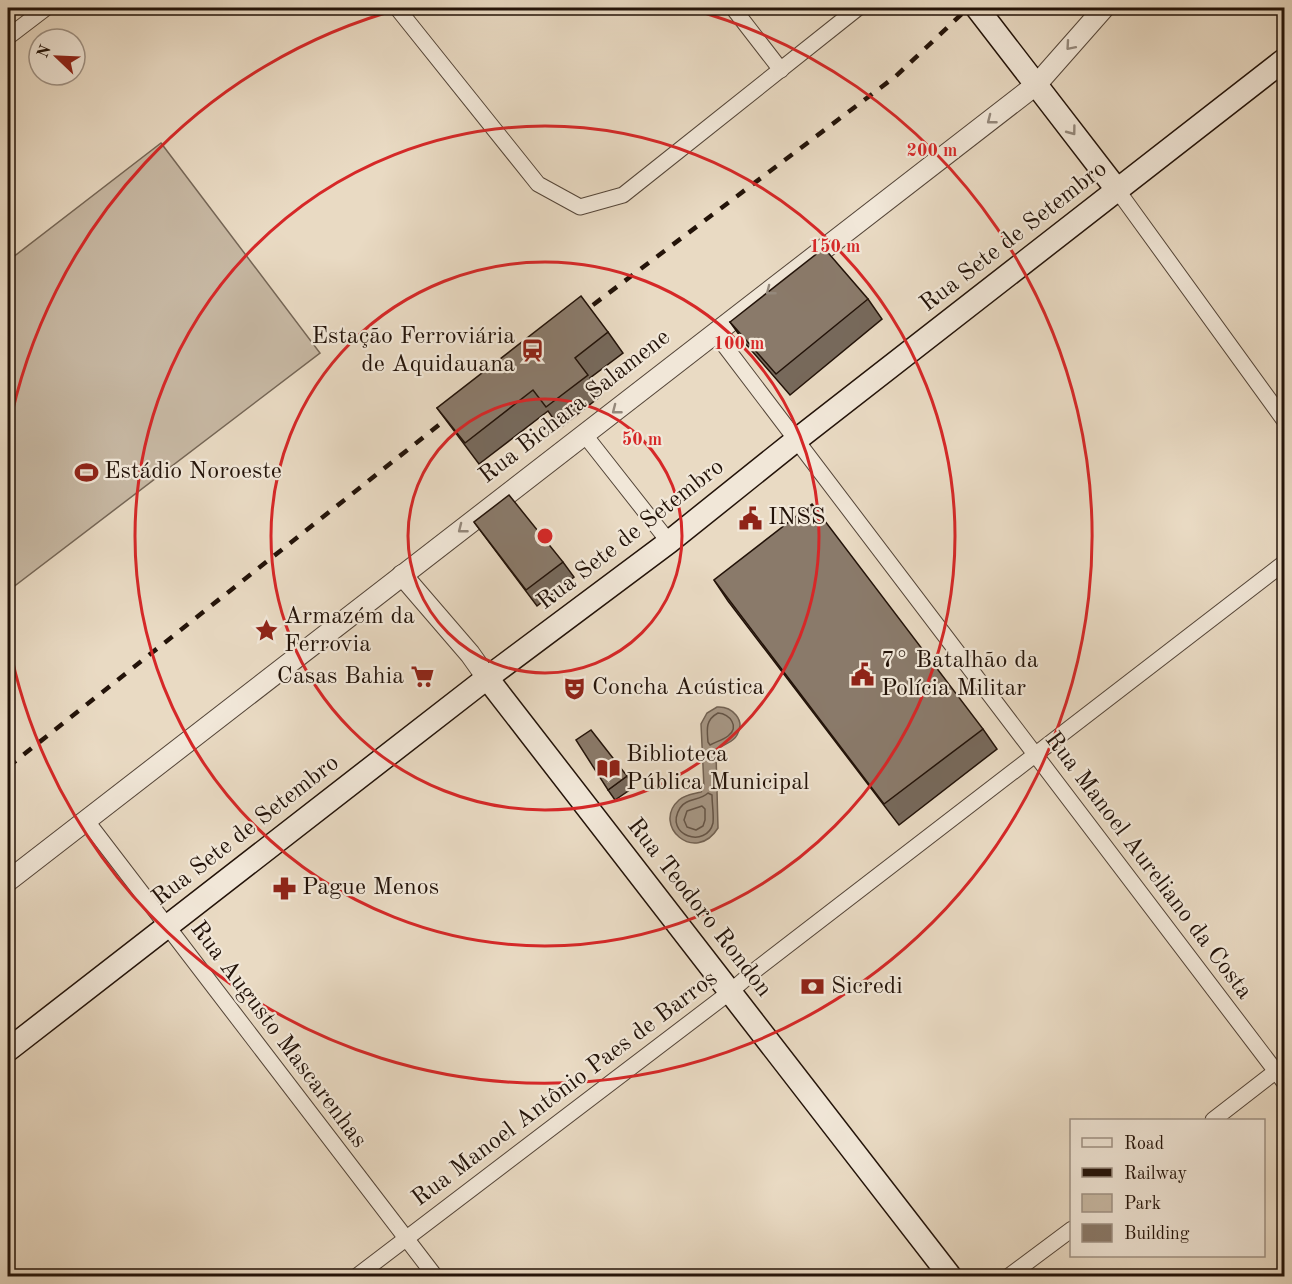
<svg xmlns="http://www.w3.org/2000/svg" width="1292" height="1284" viewBox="0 0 1292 1284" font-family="'Old Standard TT',serif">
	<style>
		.green { fill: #c7b8a3; stroke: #756656; stroke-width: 1.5 }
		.water { fill: #a69684; stroke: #726253; stroke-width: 1.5 }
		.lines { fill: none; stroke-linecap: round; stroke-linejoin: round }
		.shore { stroke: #645446; stroke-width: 1.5 }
		.minor-casing { stroke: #544538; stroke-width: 17 }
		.tertiary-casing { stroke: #544538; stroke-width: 22 }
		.secondary-casing { stroke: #231309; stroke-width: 25 }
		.minor { stroke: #f1e7d8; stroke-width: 15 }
		.tertiary { stroke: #f1e7d8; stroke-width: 20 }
		.secondary { stroke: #f1e7d8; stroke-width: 22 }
		.rail { stroke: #231309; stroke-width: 4.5; stroke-dasharray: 10 10; stroke-linecap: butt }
		.wall { fill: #77695b; stroke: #231309; stroke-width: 1.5 }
		.building { fill: #8a7a6a; stroke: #231309; stroke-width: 1.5 }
		.oneway { stroke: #94887b }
		.ring { fill: none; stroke: #d62828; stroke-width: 3 }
		.labels { text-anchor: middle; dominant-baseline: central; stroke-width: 4.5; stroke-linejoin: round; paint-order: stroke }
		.street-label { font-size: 24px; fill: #231309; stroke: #f1e7d8 }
		.poi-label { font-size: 24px; fill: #231309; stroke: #f1e7d8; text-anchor: start }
		.centre { fill: #d62828; stroke: #f1e7d8; stroke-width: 3 }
		.ring-label { font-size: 18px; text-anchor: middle; font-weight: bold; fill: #d62828; stroke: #f1e7d8; stroke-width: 4.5; stroke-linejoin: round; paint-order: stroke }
	</style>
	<rect width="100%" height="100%" fill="#e9dac3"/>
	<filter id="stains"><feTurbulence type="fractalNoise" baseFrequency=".00333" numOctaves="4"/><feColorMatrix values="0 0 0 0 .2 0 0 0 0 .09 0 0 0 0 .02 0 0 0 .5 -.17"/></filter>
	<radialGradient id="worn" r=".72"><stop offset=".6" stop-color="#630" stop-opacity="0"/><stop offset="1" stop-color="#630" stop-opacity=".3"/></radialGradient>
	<!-- green -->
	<polygon class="green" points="161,143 320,353 8,591 8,261"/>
	<!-- water -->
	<path class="water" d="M717 707C732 706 746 720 737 735 732 745 720 743 716 753L718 828C695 865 651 825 679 800 686 794 693 794 701 792L704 787 701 724 707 713Z"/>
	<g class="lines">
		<!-- shore -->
		<g class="shore">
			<path d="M718 713C730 714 740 727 728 736 723 740 715 742 710 745L708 742C707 730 705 720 718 713Z"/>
			<path d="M708 793 712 795C712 804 714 815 713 823 707 849 663 836 680 808 686 798 700 801 708 793Z"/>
			<polygon points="702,806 705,809 705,820 703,826 696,830 687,827 684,820 687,811"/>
		</g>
		<defs>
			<g id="minor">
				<polyline points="397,8 538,184 580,207 623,195 858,8"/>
				<polyline points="733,8 781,70"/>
				<polyline points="8,37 46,8"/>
				<polyline points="1118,191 1284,420"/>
				<polyline points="715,333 1284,1082"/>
				<polyline points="584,434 669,542"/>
				<polyline points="86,820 435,1276"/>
				<polyline points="1213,1120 1284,1065"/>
				<polyline points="357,1276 730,992 753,972 1284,563"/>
				<polyline points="1009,1276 1072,1229"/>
			</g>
			<g id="tertiary">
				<polyline points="402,575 470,654 487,678"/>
				<polyline points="8,881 1037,84 1104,8"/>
			</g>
			<g id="secondary">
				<polyline points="977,8 1118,191"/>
				<polyline points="487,678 950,1276"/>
				<polyline points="8,1050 487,678 669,542 795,441 1284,60"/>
			</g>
		</defs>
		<!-- minor casing -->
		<use href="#minor" class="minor-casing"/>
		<!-- tertiary casing -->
		<use href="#tertiary" class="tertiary-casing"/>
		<!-- secondary casing -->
		<use href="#secondary" class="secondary-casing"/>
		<!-- minor -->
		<use href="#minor" class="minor"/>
		<!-- tertiary -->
		<use href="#tertiary" class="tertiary"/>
		<!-- secondary -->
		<use href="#secondary" class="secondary"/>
		<!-- rail -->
		<g class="rail">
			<polyline points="577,317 896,76 968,8"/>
			<polyline points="8,767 459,409"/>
		</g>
	</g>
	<!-- wall -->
	<g class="wall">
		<polygon points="868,299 882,319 790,395 745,343 730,322"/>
		<polygon points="608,332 623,353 590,378 602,395 560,428 548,411 479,464 437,408"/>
		<polygon points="474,522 563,562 574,577 537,606"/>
		<polygon points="714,580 983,729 997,749 899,825 728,601"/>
		<polygon points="627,776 634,787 615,800 608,790"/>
	</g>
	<!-- building -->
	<g class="building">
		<polygon points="824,248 868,299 776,374 730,322"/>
		<polygon points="581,296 608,332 575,358 588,375 546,407 533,390 465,443 437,408"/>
		<polygon points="509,495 563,562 526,590 474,522"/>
		<polygon points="812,504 983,729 884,804 714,580"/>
		<polygon points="591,730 627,776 608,790 576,740"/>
	</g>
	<!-- one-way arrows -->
	<defs><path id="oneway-chevron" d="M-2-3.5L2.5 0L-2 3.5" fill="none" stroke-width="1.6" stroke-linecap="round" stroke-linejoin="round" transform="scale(1.5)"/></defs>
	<g class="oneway">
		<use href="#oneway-chevron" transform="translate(1070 46) rotate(131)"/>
		<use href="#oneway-chevron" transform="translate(991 120) rotate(142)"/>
		<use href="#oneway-chevron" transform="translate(1072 131) rotate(53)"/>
		<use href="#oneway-chevron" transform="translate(770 291) rotate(142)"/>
		<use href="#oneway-chevron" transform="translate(616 410) rotate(142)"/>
		<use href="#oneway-chevron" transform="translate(462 529) rotate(142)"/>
	</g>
	<!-- distance rings -->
	<g class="ring">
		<circle cx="545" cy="536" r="137"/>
		<circle cx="545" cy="536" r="274"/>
		<circle cx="545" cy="536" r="410"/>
		<path d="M8 432A547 547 0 0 1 403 8M687 8A547 547 0 1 1 8 640"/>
	</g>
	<!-- icons -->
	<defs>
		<symbol id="station-bare" viewBox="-9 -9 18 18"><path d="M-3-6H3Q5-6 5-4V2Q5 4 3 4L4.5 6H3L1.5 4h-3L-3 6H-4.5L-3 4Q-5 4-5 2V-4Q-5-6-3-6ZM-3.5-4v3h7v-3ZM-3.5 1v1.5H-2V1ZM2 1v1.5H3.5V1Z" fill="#8f2418" stroke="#f1e7d8" stroke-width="2.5" paint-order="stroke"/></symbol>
		<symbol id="stadium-bare" viewBox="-9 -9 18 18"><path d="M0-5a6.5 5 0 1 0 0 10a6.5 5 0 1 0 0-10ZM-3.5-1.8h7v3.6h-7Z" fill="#8f2418" stroke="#f1e7d8" stroke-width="2.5" paint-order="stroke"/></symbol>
		<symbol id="civic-bare" viewBox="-9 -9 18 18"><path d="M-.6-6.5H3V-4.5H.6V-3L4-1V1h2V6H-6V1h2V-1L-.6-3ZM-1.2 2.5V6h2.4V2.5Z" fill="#8f2418" stroke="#f1e7d8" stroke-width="2.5" paint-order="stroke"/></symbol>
		<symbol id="sight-bare" viewBox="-9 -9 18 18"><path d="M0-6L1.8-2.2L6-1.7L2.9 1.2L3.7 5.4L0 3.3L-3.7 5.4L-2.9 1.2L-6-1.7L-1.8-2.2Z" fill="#8f2418" stroke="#f1e7d8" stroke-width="2.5" paint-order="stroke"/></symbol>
		<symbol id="supermarket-bare" viewBox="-9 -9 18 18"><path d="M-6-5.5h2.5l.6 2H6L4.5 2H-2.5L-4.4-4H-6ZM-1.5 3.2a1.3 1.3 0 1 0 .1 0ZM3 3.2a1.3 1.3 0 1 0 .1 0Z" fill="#8f2418" stroke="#f1e7d8" stroke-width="2.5" paint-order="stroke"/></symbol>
		<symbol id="theatre-bare" viewBox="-9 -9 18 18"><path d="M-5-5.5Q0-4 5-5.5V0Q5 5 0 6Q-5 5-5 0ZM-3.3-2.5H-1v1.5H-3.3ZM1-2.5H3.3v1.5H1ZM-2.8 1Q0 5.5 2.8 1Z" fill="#8f2418" stroke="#f1e7d8" stroke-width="2.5" paint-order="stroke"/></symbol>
		<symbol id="library-bare" viewBox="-9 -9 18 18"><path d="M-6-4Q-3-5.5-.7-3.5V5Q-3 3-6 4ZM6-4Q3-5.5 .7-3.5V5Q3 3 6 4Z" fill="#8f2418" stroke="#f1e7d8" stroke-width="2.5" paint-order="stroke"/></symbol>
		<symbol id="pharmacy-bare" viewBox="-9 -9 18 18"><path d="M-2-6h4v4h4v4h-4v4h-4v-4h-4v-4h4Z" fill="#8f2418" stroke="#f1e7d8" stroke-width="2.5" paint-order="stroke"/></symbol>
		<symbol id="bank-bare" viewBox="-9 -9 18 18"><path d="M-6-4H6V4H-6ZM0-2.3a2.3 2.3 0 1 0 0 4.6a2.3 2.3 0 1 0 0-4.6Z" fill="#8f2418" stroke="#f1e7d8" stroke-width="2.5" paint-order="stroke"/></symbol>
	</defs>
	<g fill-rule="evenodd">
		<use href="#station-bare" x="516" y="334" width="33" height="33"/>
		<use href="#stadium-bare" x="70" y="456" width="33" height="33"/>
		<use href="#civic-bare" x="734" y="502" width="33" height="33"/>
		<use href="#sight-bare" x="250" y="614" width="33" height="33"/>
		<use href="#civic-bare" x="846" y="658" width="33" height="33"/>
		<use href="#supermarket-bare" x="406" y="660" width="33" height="33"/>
		<use href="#theatre-bare" x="558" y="672" width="33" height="33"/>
		<use href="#library-bare" x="592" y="752" width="33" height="33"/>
		<use href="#pharmacy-bare" x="268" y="872" width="33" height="33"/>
		<use href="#bank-bare" x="796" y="970" width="33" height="33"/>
	</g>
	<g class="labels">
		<!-- street labels -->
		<g class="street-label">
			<text transform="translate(1014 237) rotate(-38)">Rua Sete de Setembro</text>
			<text transform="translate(575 407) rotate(-38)">Rua Bichara Salamene</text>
			<text transform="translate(631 535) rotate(-38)">Rua Sete de Setembro</text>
			<text transform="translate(246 831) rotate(-38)">Rua Sete de Setembro</text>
			<text transform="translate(1148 866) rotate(53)">Rua Manoel Aureliano da Costa</text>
			<text transform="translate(699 908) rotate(52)">Rua Teodoro Rondon</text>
			<text transform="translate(278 1035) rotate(53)">Rua Augusto Mascarenhas</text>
			<text transform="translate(565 1089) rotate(-37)">Rua Manoel Antônio Paes de Barros</text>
		</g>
		<!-- poi labels -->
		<g class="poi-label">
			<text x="515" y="337" text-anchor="end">Estação Ferroviária<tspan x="515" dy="28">de Aquidauana</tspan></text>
			<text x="104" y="472">Estádio Noroeste</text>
			<text x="768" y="518">INSS</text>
			<text x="284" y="617">Armazém da<tspan x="284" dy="28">Ferrovia</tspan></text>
			<text x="881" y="661">7° Batalhão da<tspan x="881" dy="28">Polícia Militar</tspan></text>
			<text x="404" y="677" text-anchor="end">Casas Bahia</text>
			<text x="592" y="688">Concha Acústica</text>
			<text x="626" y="755">Biblioteca<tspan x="626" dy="28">Pública Municipal</tspan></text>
			<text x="302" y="888">Pague Menos</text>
			<text x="831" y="987">Sicredi</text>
		</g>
	</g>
	<circle cx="545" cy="536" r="9" class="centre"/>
	<g class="ring-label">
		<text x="932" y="156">200 m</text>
		<text x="835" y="252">150 m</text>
		<text x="739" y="349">100 m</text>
		<text x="642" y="445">50 m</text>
	</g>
	<!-- margin -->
	<rect width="1292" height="1284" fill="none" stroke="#e9dac3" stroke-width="30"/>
	<rect x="9" y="9" width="1274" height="1266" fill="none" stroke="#231309" stroke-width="3"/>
	<rect x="15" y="15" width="1262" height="1254" fill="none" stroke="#231309" stroke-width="1.5"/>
	<!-- legend -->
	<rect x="1070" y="1119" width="195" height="138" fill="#f1e7d8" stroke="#9f9285" stroke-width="1.5"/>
	<rect x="1082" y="1138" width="30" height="9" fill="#f1e7d8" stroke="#9f9285" stroke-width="1.5"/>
	<text x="1124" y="1149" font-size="18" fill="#231309">Road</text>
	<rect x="1082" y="1168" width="30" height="9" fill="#231309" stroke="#9f9285" stroke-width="1.5"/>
	<text x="1124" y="1179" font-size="18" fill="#231309">Railway</text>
	<rect x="1082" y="1194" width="30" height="18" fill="#c7b8a3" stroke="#9f9285" stroke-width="1.5"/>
	<text x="1124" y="1209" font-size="18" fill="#231309">Park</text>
	<rect x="1082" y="1224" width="30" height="18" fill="#8a7a6a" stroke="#9f9285" stroke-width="1.5"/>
	<text x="1124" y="1239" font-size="18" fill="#231309">Building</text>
	<!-- north arrow -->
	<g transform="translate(57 57) rotate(293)"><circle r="28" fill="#f1e7d8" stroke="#9f9285" stroke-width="1.5"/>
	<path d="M0-4.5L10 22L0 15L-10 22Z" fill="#8f2418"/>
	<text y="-9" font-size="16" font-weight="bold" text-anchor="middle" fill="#231309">N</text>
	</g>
	<rect width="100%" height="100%" filter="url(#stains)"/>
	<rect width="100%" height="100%" fill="url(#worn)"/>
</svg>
